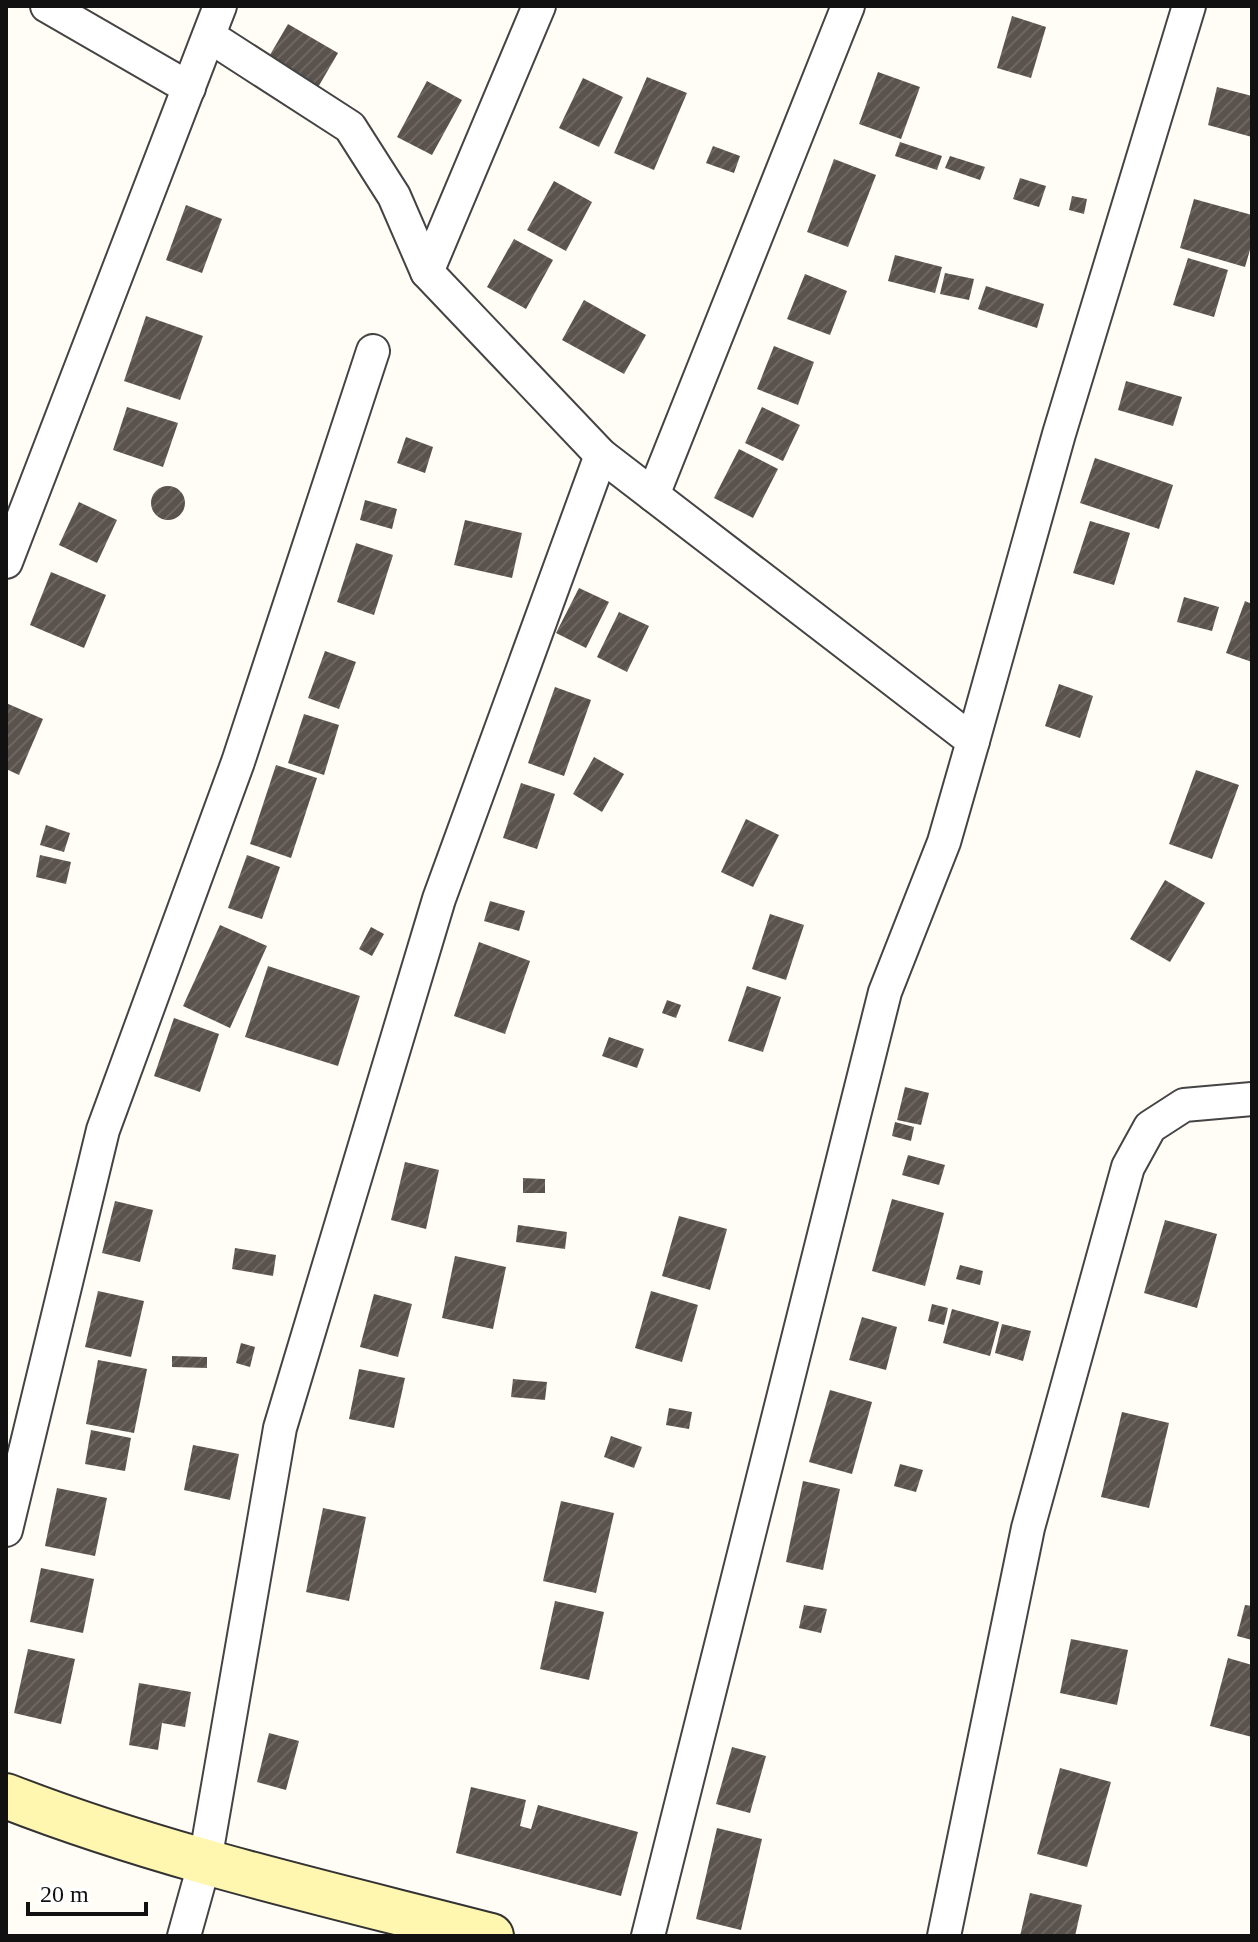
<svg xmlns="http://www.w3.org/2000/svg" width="1258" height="1942" viewBox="0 0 1258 1942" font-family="'Times New Roman',serif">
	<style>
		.building { fill: url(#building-hatch) }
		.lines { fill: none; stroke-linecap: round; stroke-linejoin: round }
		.street-casing { stroke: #444; stroke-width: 36 }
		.secondary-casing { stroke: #333; stroke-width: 48 }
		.street { stroke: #fff; stroke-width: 32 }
		.secondary { stroke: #fff6b0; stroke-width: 44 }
	</style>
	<defs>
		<pattern id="building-hatch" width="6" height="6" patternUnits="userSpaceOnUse" patternTransform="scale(2)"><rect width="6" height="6" fill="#5a524d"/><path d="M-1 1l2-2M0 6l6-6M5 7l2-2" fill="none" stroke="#6d6662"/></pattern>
	</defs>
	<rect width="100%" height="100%" fill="#fffdf5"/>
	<!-- building -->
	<g class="building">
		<polygon points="1012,16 1046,27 1031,78 997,68"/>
		<polygon points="288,24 338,53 317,89 267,60"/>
		<polygon points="878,72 920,87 901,139 859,124"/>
		<polygon points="647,77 687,93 654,170 614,153"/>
		<polygon points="583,78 623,97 599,147 559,128"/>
		<polygon points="427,81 462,100 432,155 397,137"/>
		<polygon points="1217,87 1252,96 1252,137 1208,125"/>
		<polygon points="900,142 942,156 937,170 895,156"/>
		<polygon points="713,146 740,156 734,173 706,163"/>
		<polygon points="950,156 985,167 980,180 945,168"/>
		<polygon points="834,159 876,175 848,247 807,232"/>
		<polygon points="1020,178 1046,186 1039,207 1013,199"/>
		<polygon points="554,181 592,202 566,251 527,230"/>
		<polygon points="1072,196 1087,199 1084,214 1069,210"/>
		<polygon points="1194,199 1252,215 1252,243 1245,267 1180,248"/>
		<polygon points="186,205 222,219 202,273 166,260"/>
		<polygon points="514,239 553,260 526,309 487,287"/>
		<polygon points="895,255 942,267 935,293 888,281"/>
		<polygon points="1188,258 1228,270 1214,317 1173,305"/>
		<polygon points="945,273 974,279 969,300 940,294"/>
		<polygon points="805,274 847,291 830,335 787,319"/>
		<polygon points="986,286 1044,304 1037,328 978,309"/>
		<polygon points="584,300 646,335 624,374 562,340"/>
		<polygon points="146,316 203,336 180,400 124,381"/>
		<polygon points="774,346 814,362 798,405 757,389"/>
		<polygon points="1126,381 1182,397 1173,426 1118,410"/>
		<polygon points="127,407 178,423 163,467 113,450"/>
		<polygon points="762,407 800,425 783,461 745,443"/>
		<polygon points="406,437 433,447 425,473 397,463"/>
		<polygon points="739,449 778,469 753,518 714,498"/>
		<polygon points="1095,458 1173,485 1159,529 1080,503"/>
		<circle cx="168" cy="503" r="17"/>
		<polygon points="365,500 397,509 392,529 360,520"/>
		<polygon points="79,502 117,520 97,563 59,545"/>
		<polygon points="465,520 522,533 512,578 454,565"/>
		<polygon points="1090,521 1130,533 1114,585 1073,573"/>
		<polygon points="356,543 393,555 374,615 337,602"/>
		<polygon points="51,572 106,595 84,648 30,625"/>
		<polygon points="579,588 609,602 586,648 556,633"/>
		<polygon points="1184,597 1219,607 1212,631 1177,622"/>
		<polygon points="1245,601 1252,604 1252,662 1226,653"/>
		<polygon points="619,612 649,626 627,672 597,657"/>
		<polygon points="325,651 356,662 339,709 308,698"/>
		<polygon points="1059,684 1093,696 1080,738 1045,726"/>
		<polygon points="555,687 591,700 564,776 528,763"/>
		<polygon points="6,703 43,719 19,775 6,769"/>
		<polygon points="304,714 339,725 324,775 288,763"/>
		<polygon points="594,757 624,774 602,812 573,794"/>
		<polygon points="276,765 317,778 291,858 250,844"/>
		<polygon points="1196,770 1239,785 1212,859 1169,844"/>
		<polygon points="521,783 555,794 537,849 503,838"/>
		<polygon points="746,819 779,835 753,887 721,872"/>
		<polygon points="46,825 70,833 64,852 40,845"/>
		<polygon points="40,855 71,862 66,884 36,877"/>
		<polygon points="247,855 280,867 262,919 228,908"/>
		<polygon points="1165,880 1205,903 1170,962 1130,939"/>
		<polygon points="490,901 525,911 519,931 484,921"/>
		<polygon points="770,914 804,925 786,980 752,969"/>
		<polygon points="220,925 267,946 230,1028 183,1006"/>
		<polygon points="371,927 384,934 372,956 359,949"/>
		<polygon points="479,942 530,961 505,1034 454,1016"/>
		<polygon points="268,966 360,996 338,1066 245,1037"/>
		<polygon points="747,986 781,997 763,1052 728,1041"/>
		<polygon points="667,1000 681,1005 676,1018 662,1013"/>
		<polygon points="174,1018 219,1034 200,1092 154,1076"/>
		<polygon points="609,1037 644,1049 637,1068 602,1056"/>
		<polygon points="905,1087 929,1093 921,1125 897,1120"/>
		<polygon points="895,1122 914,1127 911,1141 892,1136"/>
		<polygon points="908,1155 945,1165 939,1185 902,1175"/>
		<polygon points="405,1162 439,1170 426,1229 391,1220"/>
		<polygon points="523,1178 545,1179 545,1193 523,1193"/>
		<polygon points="892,1199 944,1213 925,1286 872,1271"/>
		<polygon points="115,1201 153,1210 140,1262 102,1253"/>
		<polygon points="679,1216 727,1229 710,1290 662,1276"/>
		<polygon points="1165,1220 1217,1234 1197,1308 1144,1293"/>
		<polygon points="518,1225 567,1232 565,1249 516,1242"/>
		<polygon points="235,1248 276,1255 273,1276 232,1269"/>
		<polygon points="455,1256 506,1267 493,1329 442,1318"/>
		<polygon points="960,1265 983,1271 980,1285 956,1279"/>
		<polygon points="98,1291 144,1301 131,1357 85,1347"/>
		<polygon points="651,1291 698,1305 682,1362 635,1348"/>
		<polygon points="374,1294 412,1304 398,1357 360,1347"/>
		<polygon points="932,1304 948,1308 944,1325 928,1321"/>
		<polygon points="952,1309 999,1322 990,1356 943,1343"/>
		<polygon points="862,1317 897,1327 886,1370 849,1360"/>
		<polygon points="1002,1324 1031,1331 1023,1361 995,1353"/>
		<polygon points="241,1343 255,1347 250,1367 236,1363"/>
		<polygon points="172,1356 207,1357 207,1368 172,1367"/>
		<polygon points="98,1360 147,1369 134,1433 86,1424"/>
		<polygon points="359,1369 405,1378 394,1428 349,1419"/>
		<polygon points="513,1379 547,1382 545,1400 511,1397"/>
		<polygon points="830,1390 872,1402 852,1474 809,1462"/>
		<polygon points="669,1408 692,1412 689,1429 666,1425"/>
		<polygon points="1122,1412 1169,1423 1149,1508 1101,1497"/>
		<polygon points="91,1430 131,1438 125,1471 85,1464"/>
		<polygon points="611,1436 642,1447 634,1468 604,1457"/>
		<polygon points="193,1445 239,1454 230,1500 184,1490"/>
		<polygon points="900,1464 923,1470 916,1492 894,1486"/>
		<polygon points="803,1481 840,1489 823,1570 786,1562"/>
		<polygon points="57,1488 107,1498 95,1556 45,1546"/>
		<polygon points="561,1501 614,1513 596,1593 543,1581"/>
		<polygon points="323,1508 366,1517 349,1601 306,1592"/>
		<polygon points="41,1568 94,1579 83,1633 30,1622"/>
		<polygon points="555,1601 604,1612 589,1680 540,1669"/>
		<polygon points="804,1605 827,1609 821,1633 799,1628"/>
		<polygon points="1245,1605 1252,1606 1252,1640 1237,1636"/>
		<polygon points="1071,1639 1128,1650 1117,1705 1060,1693"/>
		<polygon points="28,1649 75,1659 61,1724 14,1713"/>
		<polygon points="1228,1658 1252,1665 1252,1737 1210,1726"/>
		<polygon points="139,1683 191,1692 185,1727 162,1723 158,1750 129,1745"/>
		<polygon points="269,1733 299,1741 286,1790 257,1782"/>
		<polygon points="732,1747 766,1756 750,1813 716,1804"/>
		<polygon points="1060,1768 1111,1782 1087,1867 1037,1854"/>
		<polygon points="471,1787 526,1800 520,1826 531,1829 538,1805 638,1832 621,1896 456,1853"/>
		<polygon points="717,1828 762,1839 741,1930 696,1919"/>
		<polygon points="1030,1893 1082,1905 1075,1936 1020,1936"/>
	</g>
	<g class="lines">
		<defs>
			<g id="street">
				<polyline points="47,6 189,88"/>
				<polyline points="209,36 350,127 394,196 427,272 601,455 973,741 944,842 885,992 648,1936"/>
				<polyline points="427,272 539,6"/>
				<polyline points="653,495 848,6"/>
				<polyline points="6,562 220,6"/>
				<polyline points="973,741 1059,434 1189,6"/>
				<polyline points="6,1530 103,1130 238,762 373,351"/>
				<polyline points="184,1936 205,1861 280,1428 439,899 601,455"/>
				<polyline points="944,1936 1028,1528 1128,1167 1150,1127 1184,1105 1252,1099"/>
			</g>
			<path id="secondary" d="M6 1796C162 1857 329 1894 491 1936"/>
		</defs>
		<!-- street casing -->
		<use href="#street" class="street-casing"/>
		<!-- secondary casing -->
		<use href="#secondary" class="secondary-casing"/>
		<!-- street -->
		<use href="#street" class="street"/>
		<!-- secondary -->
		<use href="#secondary" class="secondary"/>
	</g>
	<!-- border -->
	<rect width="1258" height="1942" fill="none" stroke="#111111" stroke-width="16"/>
	<!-- scale -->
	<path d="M28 1902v12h118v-12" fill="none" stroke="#111111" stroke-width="4"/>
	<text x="40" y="1902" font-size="24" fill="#111111" stroke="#ffffff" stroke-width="6" paint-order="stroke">20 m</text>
</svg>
